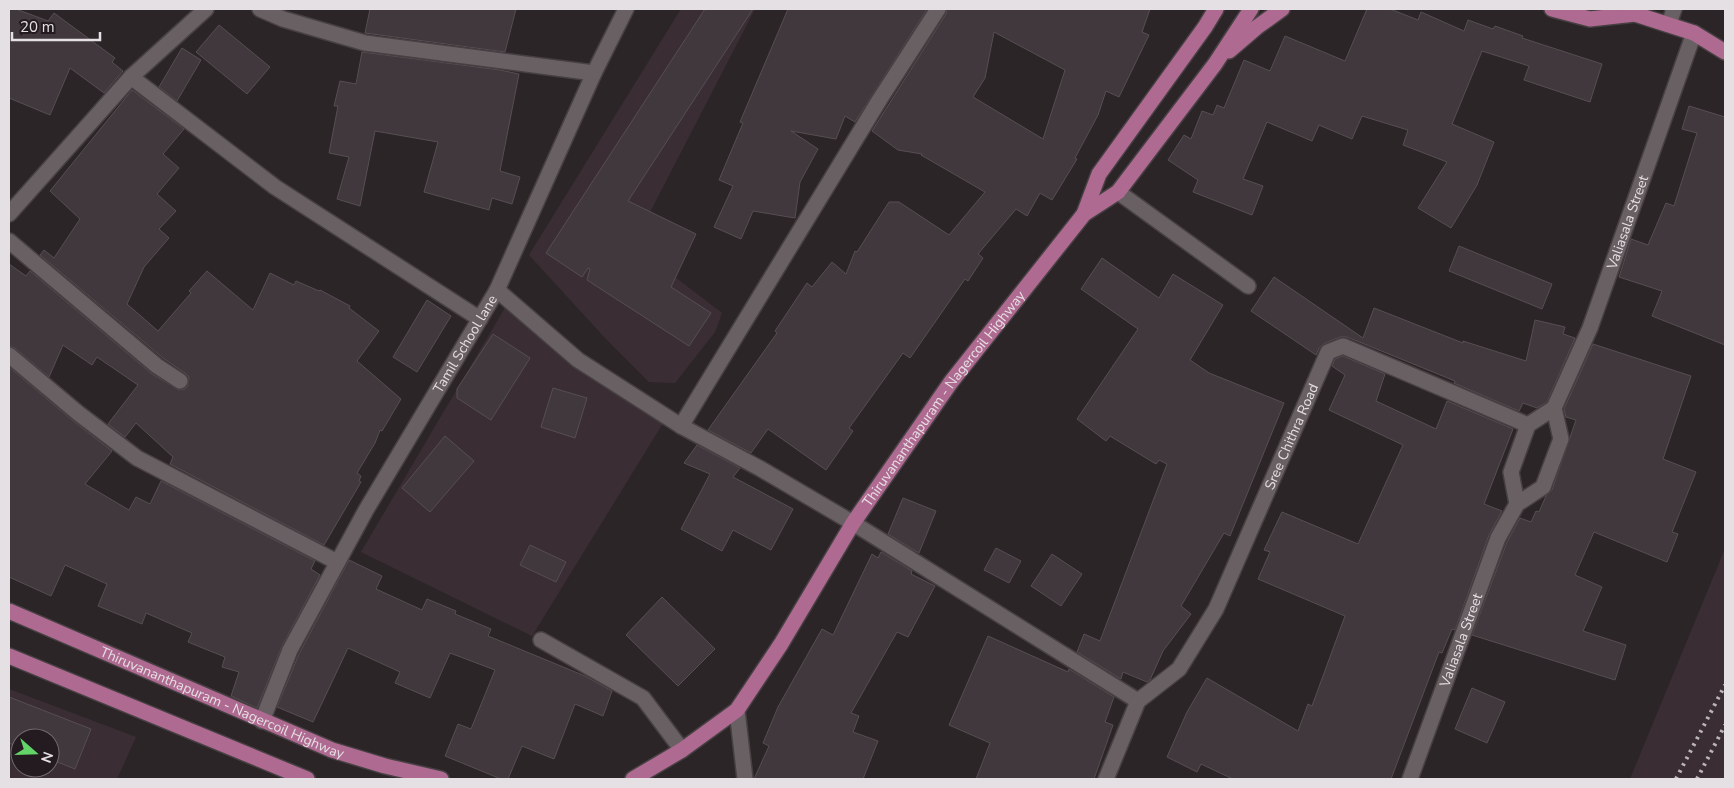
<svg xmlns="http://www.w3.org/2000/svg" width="1734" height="788" viewBox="0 0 1734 788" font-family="'Nunito Sans',sans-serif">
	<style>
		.built { fill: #3a2e34; fill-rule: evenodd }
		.building { fill: #41383d; stroke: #564e52; fill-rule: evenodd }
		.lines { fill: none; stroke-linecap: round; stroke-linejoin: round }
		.service-casing { stroke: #474043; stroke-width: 18 }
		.minor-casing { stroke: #474043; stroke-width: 18 }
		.primary-casing { stroke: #474043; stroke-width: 18 }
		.service { stroke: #696064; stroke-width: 15 }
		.minor { stroke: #696064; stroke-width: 15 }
		.primary { stroke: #af6a91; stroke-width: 15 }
		.rail { stroke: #bbb5b8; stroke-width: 4; stroke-dasharray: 2.5 5; stroke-linecap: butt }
		.labels { text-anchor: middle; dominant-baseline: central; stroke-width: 4; stroke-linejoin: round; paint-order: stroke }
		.street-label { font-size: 14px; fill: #e5e0e3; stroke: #231b1f }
	</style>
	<rect width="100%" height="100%" fill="#2c2528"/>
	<!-- built -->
	<g class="built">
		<polygon points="681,9 755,9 633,245 722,313 715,332 675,383 649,382 607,340 529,255"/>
		<polygon points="506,306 665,420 532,636 361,552"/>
		<polygon points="1725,549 1725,779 1630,779 1722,556"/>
		<path d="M9 689 136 737 117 779H9ZM20 738H50V768H20Z"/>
	</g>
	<!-- building -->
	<g class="building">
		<polygon points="9,9 16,9 48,21 54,13 115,58 112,62 123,71 104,93 70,68 50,115 9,98"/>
		<polygon points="370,9 516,9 505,52 365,33"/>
		<polygon points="705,9 753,9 628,201 696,234 671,287 711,313 689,346 587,280 590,269 588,268 582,277 546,253"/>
		<polygon points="788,9 927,9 855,122 845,116 836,139 791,131 818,149 800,182 795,218 753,211 741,239 714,227 733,186 719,180 743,123 740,122"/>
		<path d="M947 9H1150L1142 32 1149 35 1119 97 1106 91 1098 115 1075 158 1077 159 1052 200 1040 193 1027 216 1016 209 978 254 983 258 968 281 965 279 910 358 903 353 849 428 853 431 826 470 768 429 751 453 708 430 777 333 775 331 807 283 812 287 832 262 846 274 855 251 857 252 889 202H899L949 235 985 192 921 155 922 154 898 150 872 131 946 14ZM994 32 1065 70 1043 139 973 97 985 78Z"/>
		<polygon points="1367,9 1390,9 1418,20 1421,12 1464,31 1468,20 1493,29 1495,26 1523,36 1522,38 1602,64 1590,102 1524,80 1529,66 1482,51 1452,124 1494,142 1477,185 1451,228 1418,208 1447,162 1403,145 1408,130 1362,116 1352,139 1319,125 1312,141 1267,122 1243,179 1263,186 1252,215 1193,192 1198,180 1168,160 1184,135 1191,139 1202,111 1213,115 1217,105 1224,108 1244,60 1270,71 1285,36 1345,61"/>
		<polygon points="219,25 270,67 247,94 196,52"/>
		<polygon points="182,48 201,60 177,101 159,87"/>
		<polygon points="362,52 500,70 519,74 500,171 520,177 512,204 492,198 489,210 424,192 438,142 375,131 360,206 337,199 349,157 329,153 338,106 334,106 340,81 356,84"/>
		<polygon points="132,90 184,129 163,154 179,168 157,194 176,211 159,229 169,238 144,267 127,304 158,331 191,293 189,291 207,271 253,310 270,273 294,285 296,281 319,291 320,290 350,306 349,308 379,331 357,361 401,399 382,431 380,430 375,443 357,473 361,476 359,481 361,482 324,545 170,464 173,457 136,423 125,437 108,424 138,385 97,357 92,365 63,345 49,377 15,348 9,346 9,264 26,276 30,271 152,374 179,390 185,389 188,386 189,377 185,373 163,358 40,255 44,250 54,258 80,219 50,191"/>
		<polygon points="1689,106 1725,117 1725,345 1652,316 1662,291 1619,277 1631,239 1648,245 1666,203 1674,206 1697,133 1682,129"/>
		<polygon points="1459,246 1552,284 1542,309 1449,271"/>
		<polygon points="1102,258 1159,298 1173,274 1223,305 1190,360 1209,373 1284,403 1230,536 1224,533 1181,606 1191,614 1163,651 1150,680 1147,682 1123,672 1121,679 1077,652 1084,634 1100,641 1167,464 1159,460 1156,464 1110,436 1106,441 1077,419 1138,329 1081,289"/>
		<polygon points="1274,277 1363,338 1374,308 1463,343 1463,341 1526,361 1535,320 1565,327 1563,334 1575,338 1547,402 1537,408 1523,403 1519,411 1454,383 1455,381 1347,337 1340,337 1325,343 1319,348 1316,355 1251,311"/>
		<polygon points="427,300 451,316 417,372 393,357"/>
		<polygon points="493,334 530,358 491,420 457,398 457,389"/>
		<polygon points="1593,344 1691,376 1663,459 1696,472 1672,532 1678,534 1667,562 1594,532 1575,575 1602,587 1583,631 1626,645 1615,680 1472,635 1507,542 1520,518 1531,522 1536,511 1539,512 1546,496 1552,490 1576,420 1566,417 1564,409"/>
		<polygon points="1343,356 1385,374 1376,401 1436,429 1447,401 1513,429 1484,504 1502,511 1489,535 1455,630 1452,629 1442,653 1439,652 1391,779 1233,779 1201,764 1197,772 1167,757 1187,712 1207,678 1298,731 1308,704 1312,706 1345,616 1258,579 1270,552 1264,550 1282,512 1358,544 1403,445 1329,410 1345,375 1332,366 1335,359"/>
		<polygon points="9,367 72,420 112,451 85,484 129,510 136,497 150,504 161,481 315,561 311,569 320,575 282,646 257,708 231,696 239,672 222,667 225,657 188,642 192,633 146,613 142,624 98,606 107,584 65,565 51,596 9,577"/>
		<polygon points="553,388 587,398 575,438 541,427"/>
		<polygon points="445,436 474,461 430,512 402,488"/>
		<polygon points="697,445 740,468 733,477 793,509 771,550 733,530 722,551 681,529 710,474 684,463"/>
		<polygon points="903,498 936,511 919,553 888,534"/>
		<polygon points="530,545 566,562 556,582 520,565"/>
		<polygon points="996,548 1021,561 1009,583 984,570"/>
		<polygon points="881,552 912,571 911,574 935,586 908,637 897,632 851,713 859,716 853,732 878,741 863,779 754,779 769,746 763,743 778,707 822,629 833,635 872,554 878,558"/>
		<polygon points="1052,554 1082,574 1061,606 1031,586"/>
		<polygon points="349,560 382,576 376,589 422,610 427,599 456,611 455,614 491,629 488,636 585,676 612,691 603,716 575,704 554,759 522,746 508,779 501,779 445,756 458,724 471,729 495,670 450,653 430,698 395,683 400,672 348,648 313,722 277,707 299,654"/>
		<polygon points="662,597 715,649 678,686 626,635"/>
		<polygon points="988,636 1068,672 1069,669 1114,697 1105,722 1113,725 1094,779 976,779 990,743 949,725"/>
		<polygon points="1472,688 1505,702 1487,743 1455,729"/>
		<polygon points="9,697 91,729 75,769 50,759 50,738 20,738 20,748 9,743"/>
	</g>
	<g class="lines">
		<defs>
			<g id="service">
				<polyline points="1118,192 1248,286"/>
				<polyline points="541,640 643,698 682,750"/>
			</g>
			<g id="minor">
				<polyline points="260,9 283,19 365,43 594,73"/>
				<polyline points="1669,24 1674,9"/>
				<polyline points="131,77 275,187 480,319"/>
				<polyline points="9,214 131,77 206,9"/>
				<polyline points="9,241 157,366 180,381"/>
				<polyline points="497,290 594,73 626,9"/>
				<polyline points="9,355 78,413 137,458 337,562"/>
				<path id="s1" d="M1554 408 1590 328 1694 33"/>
				<polyline points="681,426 880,99 938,9"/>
				<polyline points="737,710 745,779"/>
				<path id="s2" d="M262 721 290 650 366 510 497 290 578 360 681 426 761 469 853 523 1138 701"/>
				<path id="s3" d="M1106 779 1138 701 1179 669 1216 609 1328 352 1343 346 1528 425"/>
				<path id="s4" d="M1410 779 1498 538 1517 504 1543 487 1561 439 1554 408 1528 425 1511 472 1517 504"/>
			</g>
			<g id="primary">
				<polyline points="1552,9 1590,19 1635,14"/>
				<polyline points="1627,9 1635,14 1694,33 1725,52"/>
				<polyline points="1229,51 1257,27 1282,9"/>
				<polyline points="1084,214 1099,174 1205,27 1216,9"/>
				<path id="s5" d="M9 611 332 750 385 766 441 779"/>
				<polyline points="9,656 307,779"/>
				<path id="s6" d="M633 779 682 750 737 710 781 644 853 523 951 382 1084 214 1118 192 1215 64 1251 9"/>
			</g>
		</defs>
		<!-- service casing -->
		<use href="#service" class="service-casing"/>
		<!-- minor casing -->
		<use href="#minor" class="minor-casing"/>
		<!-- primary casing -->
		<use href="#primary" class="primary-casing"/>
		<!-- service -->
		<use href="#service" class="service"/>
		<!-- minor -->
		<use href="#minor" class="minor"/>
		<!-- primary -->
		<use href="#primary" class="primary"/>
		<!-- rail -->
		<g class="rail">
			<polyline points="1676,779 1725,685"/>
			<polyline points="1697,779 1725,725"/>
		</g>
	</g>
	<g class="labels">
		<!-- street labels -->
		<g class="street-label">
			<text stroke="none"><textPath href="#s1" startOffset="200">Valiasala Street</textPath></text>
			<text stroke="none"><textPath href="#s2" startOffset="429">Tamil School lane</textPath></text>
			<text stroke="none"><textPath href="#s6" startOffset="499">Thiruvananthapuram - Nagercoil Highway</textPath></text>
			<text stroke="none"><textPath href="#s3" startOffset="395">Sree Chithra Road</textPath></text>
			<text stroke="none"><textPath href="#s4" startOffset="148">Valiasala Street</textPath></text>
			<text stroke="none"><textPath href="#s5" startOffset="232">Thiruvananthapuram - Nagercoil Highway</textPath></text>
		</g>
	</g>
	<!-- border -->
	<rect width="1734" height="788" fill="none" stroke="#e5e0e3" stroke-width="20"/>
	<!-- north arrow -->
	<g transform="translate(35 753) rotate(110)"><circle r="24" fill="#231b1f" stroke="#716a6d"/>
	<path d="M0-4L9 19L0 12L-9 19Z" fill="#63d468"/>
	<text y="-8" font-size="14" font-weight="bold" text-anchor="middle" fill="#e5e0e3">N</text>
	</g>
	<!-- scale -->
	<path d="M12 32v8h88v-8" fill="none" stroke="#e5e0e3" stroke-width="2.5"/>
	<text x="20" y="32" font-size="15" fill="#e5e0e3" stroke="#231b1f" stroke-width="4" paint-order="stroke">20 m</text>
</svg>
